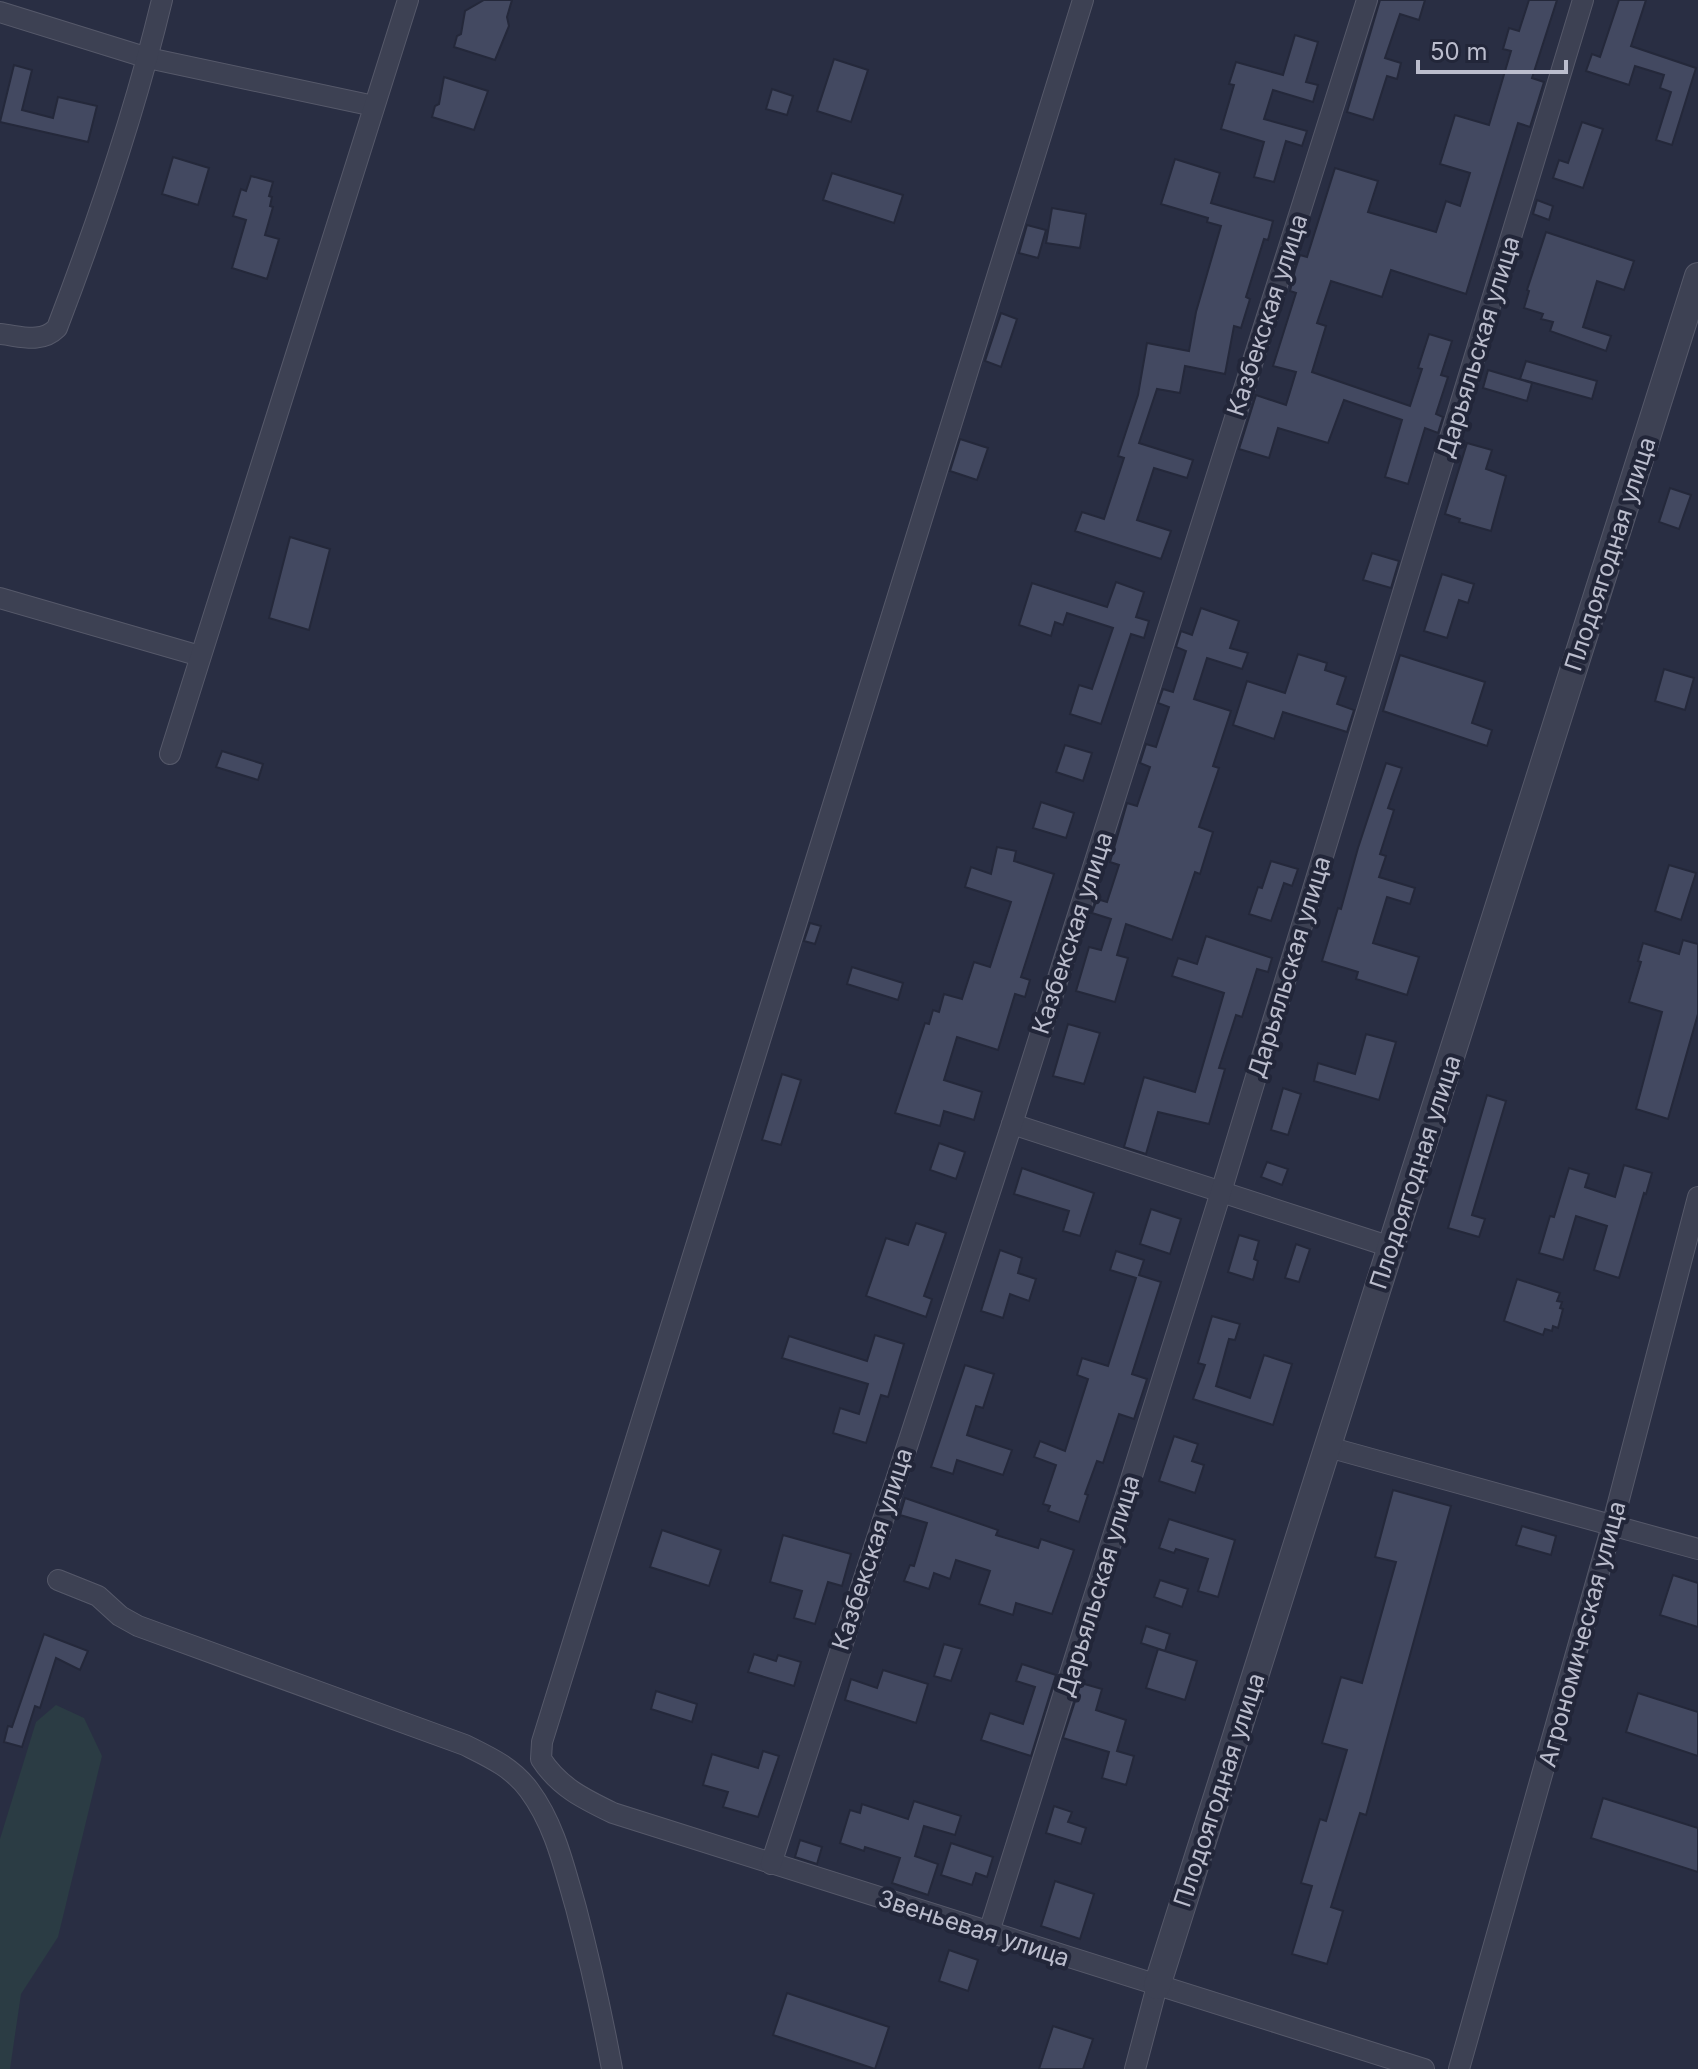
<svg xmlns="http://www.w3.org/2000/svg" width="1698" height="2069" viewBox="0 0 1698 2069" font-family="Inter,sans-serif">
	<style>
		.green { fill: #2b3c44 }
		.building { fill: #434961; stroke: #24283a; stroke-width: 2 }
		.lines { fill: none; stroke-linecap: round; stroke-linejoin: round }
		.minor-casing { stroke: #56596a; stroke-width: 22 }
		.tertiary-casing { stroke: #56596a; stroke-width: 28 }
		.minor { stroke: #3d4153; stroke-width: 20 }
		.tertiary { stroke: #3d4153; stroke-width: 26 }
		.labels { text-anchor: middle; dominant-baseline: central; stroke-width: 8; stroke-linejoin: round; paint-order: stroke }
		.street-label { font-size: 24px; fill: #bbbdcd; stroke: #222639 }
	</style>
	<rect width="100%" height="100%" fill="#292e43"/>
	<!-- green -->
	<polygon class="green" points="56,1705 84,1718 102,1756 58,1937 21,1994 10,2069 0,2069 0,1839 36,1722"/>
	<!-- building -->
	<g class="building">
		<polygon points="484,0 512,0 507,17 509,26 495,60 454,47 457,36 461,34 465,11"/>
		<polygon points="1380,0 1425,0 1419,20 1400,14 1385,58 1401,63 1397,79 1387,76 1373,120 1347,112"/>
		<polygon points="1529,0 1557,0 1532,78 1544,82 1530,127 1518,123 1466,294 1391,270 1382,297 1331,281 1317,323 1326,326 1312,372 1410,406 1422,369 1418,368 1429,334 1452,341 1441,375 1448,377 1436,414 1443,417 1438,433 1425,428 1408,484 1385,477 1402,420 1344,400 1328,443 1278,428 1269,458 1239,449 1256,395 1286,405 1296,372 1273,366 1296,293 1290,291 1295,270 1300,255 1307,257 1335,168 1378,181 1368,212 1436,232 1446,201 1460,206 1470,173 1440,164 1455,115 1489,125 1511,51 1503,49 1509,28 1519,31"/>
		<polygon points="1619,0 1646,0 1631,46 1696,68 1672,145 1656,140 1671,92 1660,88 1664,75 1635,66 1629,85 1586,71 1592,54 1600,57"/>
		<polygon points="1295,35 1318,42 1306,82 1318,85 1313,102 1273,90 1264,119 1307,131 1302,146 1286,141 1274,182 1254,177 1264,142 1221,129 1234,85 1229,84 1236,62 1283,75"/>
		<polygon points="834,59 868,70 851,122 817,111"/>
		<polygon points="14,65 32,70 22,110 53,118 58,97 97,106 88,142 0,122"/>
		<polygon points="444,77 488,91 474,130 432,117 435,106 439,104"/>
		<polygon points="772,89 793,96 787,115 766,109"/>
		<polygon points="1582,122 1603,129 1583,188 1553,178 1559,160 1568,163"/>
		<polygon points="173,157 209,168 198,205 162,194"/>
		<polygon points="1175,159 1220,173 1211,203 1273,221 1268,240 1264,239 1246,297 1250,299 1241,328 1234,326 1225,374 1185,366 1180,393 1157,389 1139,443 1193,460 1187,478 1154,468 1137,520 1171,531 1161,559 1075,531 1082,512 1104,519 1124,458 1118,456 1138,395 1147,343 1189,351 1196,312 1221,226 1207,222 1208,218 1161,204"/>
		<polygon points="832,173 903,195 894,223 823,200"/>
		<polygon points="251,176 273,182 269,196 272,197 270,206 273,207 265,235 279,239 267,279 232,268 246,220 233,216 241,189 246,191"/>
		<polygon points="1537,200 1553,206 1549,220 1533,214"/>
		<polygon points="1052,208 1086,214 1080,248 1046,243"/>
		<polygon points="1027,225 1046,230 1038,258 1019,253"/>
		<polygon points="1546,232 1634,261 1624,290 1597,281 1583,327 1611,336 1606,351 1550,331 1553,322 1541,319 1543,314 1524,308 1529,291 1527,290"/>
		<polygon points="1001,313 1017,319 1001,367 985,361"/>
		<polygon points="1526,361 1597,381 1592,399 1520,379"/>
		<polygon points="1488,370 1532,383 1527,401 1483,388"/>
		<polygon points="960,439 988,448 977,480 950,471"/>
		<polygon points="1467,443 1492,450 1486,469 1506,476 1491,531 1459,522 1460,519 1445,514"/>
		<polygon points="1670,488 1691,495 1679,529 1659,522"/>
		<polygon points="290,537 330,549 309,630 269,618"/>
		<polygon points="1372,553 1399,561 1391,588 1363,580"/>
		<polygon points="1442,574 1474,584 1468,603 1459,600 1447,638 1424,631"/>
		<polygon points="1116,582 1144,592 1136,617 1149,621 1144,638 1131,634 1101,724 1070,714 1079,685 1092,689 1113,628 1067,613 1063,625 1055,622 1051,636 1019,625 1032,583 1107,607"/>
		<polygon points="1201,608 1239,621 1230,648 1248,653 1242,669 1207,658 1194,699 1231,711 1213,766 1219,768 1199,827 1213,832 1200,874 1195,872 1172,940 1126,924 1117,955 1128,958 1115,1002 1076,991 1089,947 1101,950 1111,919 1092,913 1097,899 1107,902 1119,865 1110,862 1127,803 1137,806 1150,767 1140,763 1146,744 1156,747 1169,707 1158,703 1163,689 1173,692 1186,651 1176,647 1181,631 1192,635"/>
		<polygon points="1298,654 1327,663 1325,670 1346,677 1337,704 1354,710 1347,732 1283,712 1274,739 1233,725 1247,681 1285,693"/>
		<polygon points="1400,655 1485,682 1472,723 1492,730 1487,746 1383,711"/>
		<polygon points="1664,669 1694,678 1685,710 1655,701"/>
		<polygon points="1065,745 1092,753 1083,781 1056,772"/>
		<polygon points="222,751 263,764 258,780 216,767"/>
		<polygon points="1386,763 1402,768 1388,808 1394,810 1380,854 1386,856 1379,877 1415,888 1410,904 1387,897 1373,943 1419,957 1407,995 1356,979 1358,972 1322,961 1338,908 1341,909 1358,848"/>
		<polygon points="1041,802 1074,813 1066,838 1033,828"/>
		<polygon points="997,847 1016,851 1014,861 1054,874 1021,977 1030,980 1025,997 1015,994 998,1050 957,1037 944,1080 982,1092 974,1120 944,1111 940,1126 895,1113 925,1023 929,1024 933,1010 939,1012 944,994 962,999 974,962 990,967 1011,902 965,887 971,867 991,874"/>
		<polygon points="1271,861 1298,869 1292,886 1284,883 1271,921 1249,914 1258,887 1262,888"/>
		<polygon points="1669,865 1696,873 1681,920 1655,911"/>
		<polygon points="810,923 821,926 815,944 804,941"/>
		<polygon points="1206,936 1272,958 1268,972 1257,969 1242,1017 1236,1015 1219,1068 1225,1069 1209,1124 1158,1112 1146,1154 1124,1147 1144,1077 1195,1092 1224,993 1172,976 1178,958 1197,964"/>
		<polygon points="1683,940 1698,944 1698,1014 1668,1119 1636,1109 1662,1012 1629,1002 1641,962 1638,961 1643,943 1679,954"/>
		<polygon points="852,967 903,983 898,1000 847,984"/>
		<polygon points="1068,1024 1100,1033 1084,1084 1053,1076"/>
		<polygon points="1366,1034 1396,1042 1379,1100 1314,1081 1318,1063 1355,1074"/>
		<polygon points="782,1074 801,1080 781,1145 762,1140"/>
		<polygon points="1283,1088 1301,1094 1288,1135 1271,1130"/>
		<polygon points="1487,1095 1506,1101 1472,1215 1485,1219 1479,1237 1448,1228"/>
		<polygon points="939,1143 965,1152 956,1179 930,1170"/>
		<polygon points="1267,1162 1288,1169 1282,1185 1261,1177"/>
		<polygon points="1624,1165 1652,1173 1646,1194 1644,1193 1619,1278 1594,1270 1607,1226 1576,1216 1563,1260 1539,1253 1550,1216 1554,1217 1569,1168 1589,1174 1585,1187 1615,1197"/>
		<polygon points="1022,1168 1094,1193 1080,1236 1063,1231 1069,1211 1014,1194"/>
		<polygon points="1151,1209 1181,1219 1170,1254 1140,1244"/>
		<polygon points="916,1223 946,1233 924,1296 932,1299 926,1317 866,1296 886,1238 908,1245"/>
		<polygon points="1239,1235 1259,1241 1254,1259 1258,1261 1253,1280 1228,1272"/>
		<polygon points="1296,1244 1310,1249 1299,1282 1285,1278"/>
		<polygon points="1000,1250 1022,1258 1018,1273 1036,1279 1029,1301 1010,1294 1003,1318 981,1311"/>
		<polygon points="1116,1251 1144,1260 1139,1275 1161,1282 1132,1374 1147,1379 1134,1419 1119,1414 1103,1463 1097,1461 1085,1494 1088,1495 1079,1522 1048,1511 1050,1506 1043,1504 1056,1465 1034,1457 1040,1441 1065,1451 1088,1379 1077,1375 1082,1358 1108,1366 1136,1278 1110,1270"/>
		<polygon points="1517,1279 1560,1293 1557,1301 1562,1302 1560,1308 1563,1309 1558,1328 1553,1326 1552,1331 1545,1329 1543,1335 1504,1321"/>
		<polygon points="1212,1316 1240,1324 1235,1340 1229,1339 1216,1386 1250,1398 1264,1355 1292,1364 1273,1425 1193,1399 1205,1365 1198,1363"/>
		<polygon points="875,1335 904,1344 888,1397 881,1395 866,1443 833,1433 840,1408 859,1414 868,1384 782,1358 789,1336 867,1361"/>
		<polygon points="965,1365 994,1374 983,1408 976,1406 967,1435 1012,1450 1003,1475 957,1460 953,1474 931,1467"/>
		<polygon points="1174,1436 1198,1444 1192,1461 1204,1465 1195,1493 1159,1481"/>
		<polygon points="1393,1490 1451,1506 1366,1815 1360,1813 1331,1907 1343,1911 1327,1964 1292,1954 1312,1886 1301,1883 1320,1819 1326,1821 1347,1750 1322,1743 1341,1677 1362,1683 1396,1562 1375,1557"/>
		<polygon points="905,1498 998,1530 996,1535 1038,1548 1041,1539 1074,1550 1052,1614 1016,1603 1013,1615 979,1604 990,1571 956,1560 950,1579 934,1573 929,1589 904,1581 910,1565 914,1566 927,1523 900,1515"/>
		<polygon points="1169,1519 1235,1540 1218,1597 1198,1591 1208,1559 1176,1549 1174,1553 1159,1548"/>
		<polygon points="1522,1526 1556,1536 1551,1555 1516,1545"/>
		<polygon points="662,1530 721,1550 709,1586 650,1567"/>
		<polygon points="783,1535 851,1554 842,1586 828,1582 815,1624 794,1618 802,1591 770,1582"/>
		<polygon points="1673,1575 1698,1583 1698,1627 1660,1615"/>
		<polygon points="1160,1580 1188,1589 1182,1607 1154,1597"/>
		<polygon points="1146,1626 1170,1634 1165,1651 1141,1643"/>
		<polygon points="44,1634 88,1651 80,1670 56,1658 40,1708 35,1706 22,1747 4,1742 8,1726 12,1727"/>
		<polygon points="944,1644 962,1649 951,1681 934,1676"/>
		<polygon points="1158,1649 1197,1661 1185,1700 1146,1688"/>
		<polygon points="754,1654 776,1661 778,1655 801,1662 794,1686 748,1672"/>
		<polygon points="1022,1664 1056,1675 1031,1756 981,1740 990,1713 1023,1724 1035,1687 1016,1681"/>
		<polygon points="883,1670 928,1684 916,1723 845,1700 851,1679 877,1688"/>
		<polygon points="1081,1683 1102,1689 1096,1710 1126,1720 1117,1751 1134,1756 1126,1785 1102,1778 1109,1752 1063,1738"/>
		<polygon points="656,1691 697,1704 692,1722 651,1709"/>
		<polygon points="1638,1693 1698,1712 1698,1756 1626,1732"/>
		<polygon points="763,1751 779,1756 758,1817 723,1807 728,1792 703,1785 712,1754 758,1768"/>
		<polygon points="1603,1798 1698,1828 1698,1872 1591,1838"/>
		<polygon points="914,1801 961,1816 955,1835 924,1826 915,1856 938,1864 928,1895 892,1883 900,1858 865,1847 864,1851 840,1843 850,1810 860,1813 862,1804 908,1819"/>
		<polygon points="1054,1806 1072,1812 1068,1822 1086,1828 1081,1844 1046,1833"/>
		<polygon points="800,1840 822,1847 817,1864 795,1857"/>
		<polygon points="951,1843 993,1857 987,1877 976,1873 972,1885 941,1875"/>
		<polygon points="1055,1881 1094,1894 1080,1939 1041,1926"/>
		<polygon points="949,1950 978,1960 968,1991 939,1981"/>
		<polygon points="787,1993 889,2027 875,2069 773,2035"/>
		<polygon points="1053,2026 1093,2039 1083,2069 1039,2069"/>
	</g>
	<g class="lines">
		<defs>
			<g id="minor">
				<path d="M1083 0 542 1742 541 1759C559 1787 584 1799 613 1813L1424 2069"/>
				<polyline points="0,12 148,58 374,106"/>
				<path d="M0 334C21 336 41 344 57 328 98 221 135 112 162 0"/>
				<polyline points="0,598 200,656"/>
				<polyline points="170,754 408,0"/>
				<polyline points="1012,1124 1391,1247"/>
				<polyline points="1328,1447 1698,1549"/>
				<path d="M58 1580 98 1596 120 1616 138 1626 465 1745C489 1757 512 1767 529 1790 555 1825 564 1867 576 1908 590 1961 602 2015 612 2069"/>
				<polyline points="771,1864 1012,1124 1367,0"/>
				<polyline points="989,1932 1221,1192 1583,0"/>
				<polyline points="1135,2069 1157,1986"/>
				<polyline points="1459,2069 1612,1526 1698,1197"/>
			</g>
			<polyline id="tertiary" points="1157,1986 1698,276"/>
		</defs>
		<!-- minor casing -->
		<use href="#minor" class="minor-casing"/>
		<!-- tertiary casing -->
		<use href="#tertiary" class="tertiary-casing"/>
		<!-- minor -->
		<use href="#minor" class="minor"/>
		<!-- tertiary -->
		<use href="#tertiary" class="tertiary"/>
	</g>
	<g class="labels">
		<!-- street labels -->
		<g class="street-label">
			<text transform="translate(1267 315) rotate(-72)">Казбекская улица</text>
			<text transform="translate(1478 347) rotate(-73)">Дарьяльская улица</text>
			<text transform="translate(1610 554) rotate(-72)">Плодоягодная улица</text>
			<text transform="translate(1072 933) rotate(-72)">Казбекская улица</text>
			<text transform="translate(1289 967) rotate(-73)">Дарьяльская улица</text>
			<text transform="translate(1415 1172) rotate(-72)">Плодоягодная улица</text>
			<text transform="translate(872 1549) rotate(-72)">Казбекская улица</text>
			<text transform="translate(1098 1586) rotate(-73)">Дарьяльская улица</text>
			<text transform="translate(1582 1634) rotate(-75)">Агрономическая улица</text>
			<text transform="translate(1219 1790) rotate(-72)">Плодоягодная улица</text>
			<text transform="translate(974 1928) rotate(18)">Звеньевая улица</text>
		</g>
	</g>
	<!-- scale -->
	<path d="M1418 60v12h148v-12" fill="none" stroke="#bbbdcd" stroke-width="4"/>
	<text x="1430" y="60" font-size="24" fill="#bbbdcd" stroke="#222639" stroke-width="6" paint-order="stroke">50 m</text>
</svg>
